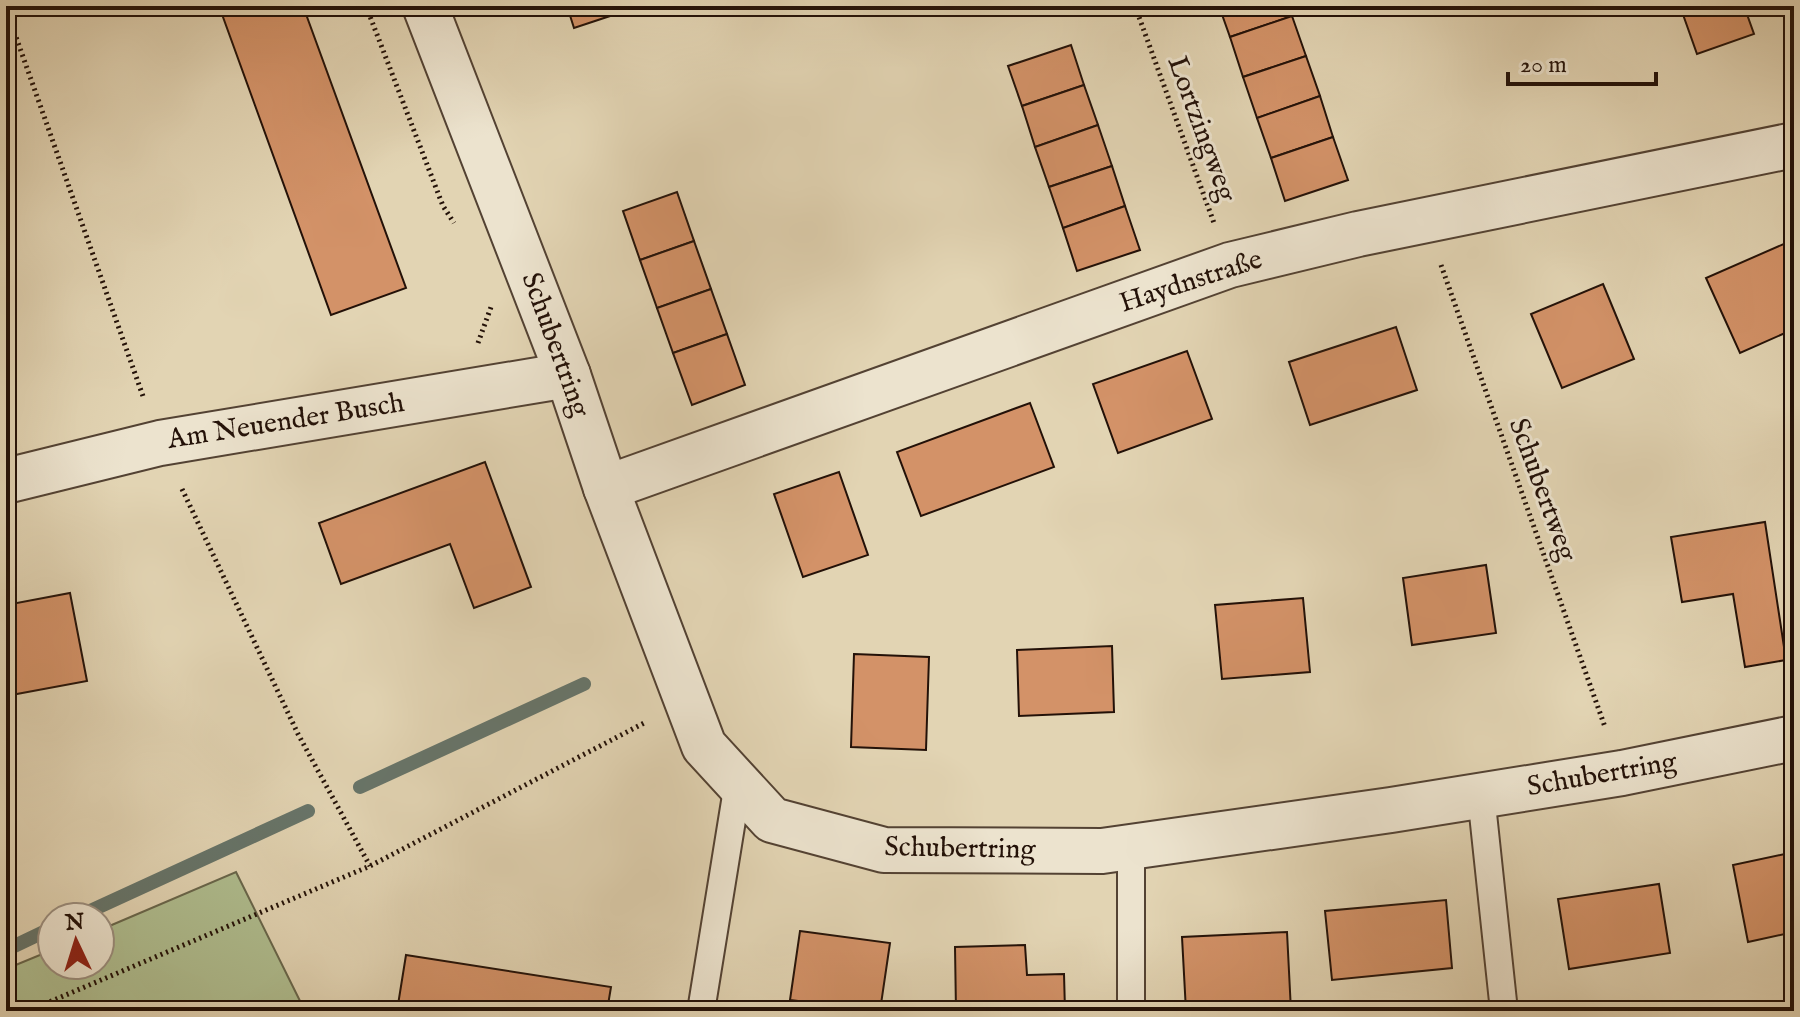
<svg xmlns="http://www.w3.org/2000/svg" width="1800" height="1017" viewBox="0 0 1800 1017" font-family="'IM FELL English',serif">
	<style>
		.green { fill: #afbd8f; stroke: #69674c; stroke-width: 2 }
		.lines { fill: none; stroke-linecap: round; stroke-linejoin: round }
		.stream { stroke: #67756a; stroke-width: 14 }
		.building { fill: #d39268; stroke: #231108; stroke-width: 2 }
		.lane-casing { stroke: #534233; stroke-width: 30 }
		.street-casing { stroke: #534233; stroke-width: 48 }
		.path { stroke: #231108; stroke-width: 5; stroke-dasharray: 2 4; stroke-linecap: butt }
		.lane { stroke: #ece3ce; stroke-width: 26 }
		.street { stroke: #ece3ce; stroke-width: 44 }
		.labels { text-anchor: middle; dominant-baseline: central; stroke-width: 6; stroke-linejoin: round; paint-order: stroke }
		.street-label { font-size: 28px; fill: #231108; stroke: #ece3ce }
	</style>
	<rect width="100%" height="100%" fill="#e2d4b3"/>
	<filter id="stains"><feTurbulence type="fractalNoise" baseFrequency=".0025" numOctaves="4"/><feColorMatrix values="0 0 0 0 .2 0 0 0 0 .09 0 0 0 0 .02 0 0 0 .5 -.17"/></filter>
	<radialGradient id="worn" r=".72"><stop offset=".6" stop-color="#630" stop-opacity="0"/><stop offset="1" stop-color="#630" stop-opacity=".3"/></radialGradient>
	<!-- green -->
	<polygon class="green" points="236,872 305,1011 6,1011 6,969 52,950 52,965 100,965 100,930"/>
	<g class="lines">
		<!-- stream -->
		<g class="stream">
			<polyline points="360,787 584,684"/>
			<polyline points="77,917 308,811"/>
			<polyline points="6,950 52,928"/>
		</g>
	</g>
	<!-- building -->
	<g class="building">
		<polygon points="219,6 303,6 406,288 331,315"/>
		<polygon points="567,6 610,6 613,15 574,28"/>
		<polygon points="610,6 642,6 613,15"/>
		<polygon points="1219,6 1289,6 1292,16 1230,37"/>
		<polygon points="1680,6 1744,6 1754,34 1697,54"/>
		<polygon points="1292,16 1306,56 1243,77 1230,37"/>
		<polygon points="1071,45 1084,85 1022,106 1008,66"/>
		<polygon points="1306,56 1320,96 1257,118 1243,77"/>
		<polygon points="1084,85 1098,125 1035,147 1022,106"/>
		<polygon points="1320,96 1333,137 1271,158 1257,118"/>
		<polygon points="1098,125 1112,166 1049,187 1035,147"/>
		<polygon points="1333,137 1348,180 1285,201 1271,158"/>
		<polygon points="1112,166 1125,206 1063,228 1049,187"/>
		<polygon points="677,192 694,241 640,260 623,211"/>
		<polygon points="1125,206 1140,250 1077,271 1063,228"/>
		<polygon points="694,241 711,289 657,308 640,260"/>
		<polygon points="1786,243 1794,260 1794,329 1740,353 1706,278"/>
		<polygon points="1603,284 1634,359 1562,388 1531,314"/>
		<polygon points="711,289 727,334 673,353 657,308"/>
		<polygon points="1396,327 1417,390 1310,425 1289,362"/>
		<polygon points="727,334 745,385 692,405 673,353"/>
		<polygon points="1187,351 1212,419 1118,453 1093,384"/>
		<polygon points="1030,403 1054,467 921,516 897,452"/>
		<polygon points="485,462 531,587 474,608 450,544 341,584 319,523"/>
		<polygon points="839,472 868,555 803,577 774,494"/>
		<polygon points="1765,522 1786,660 1745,667 1733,594 1682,602 1671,537"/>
		<polygon points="1486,565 1496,633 1412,645 1403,578"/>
		<polygon points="70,593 87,681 6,696 6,605"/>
		<polygon points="1303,598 1310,672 1222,679 1215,605"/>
		<polygon points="1112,646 1114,712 1019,716 1017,650"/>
		<polygon points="854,654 929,657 926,750 851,747"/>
		<polygon points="1794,852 1794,932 1748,942 1733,865"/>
		<polygon points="1659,884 1670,953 1569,969 1558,899"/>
		<polygon points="1446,900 1452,968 1332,980 1325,911"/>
		<polygon points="800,931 890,943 880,1011 790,1000"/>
		<polygon points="1287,932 1291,1011 1186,1011 1182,937"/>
		<polygon points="1025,945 1027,975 1064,974 1065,1011 956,1011 955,947"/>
		<polygon points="406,955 611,987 607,1011 397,1011"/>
	</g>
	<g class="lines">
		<defs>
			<g id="lane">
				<polyline points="1481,795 1504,1011"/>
				<polyline points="701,1011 738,783"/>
				<polyline points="1131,1011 1131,847"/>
			</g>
			<g id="street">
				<polyline points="425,6 568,375 606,488 704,746 772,820 884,850 1102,851 1391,810 1622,773 1794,738"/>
				<polyline points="6,481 160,443 568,375"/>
				<polyline points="606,488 1230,265 1358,234 1794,145"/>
			</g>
		</defs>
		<!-- lane casing -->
		<use href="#lane" class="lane-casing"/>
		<!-- street casing -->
		<use href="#street" class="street-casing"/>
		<!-- path -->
		<g class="path">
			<polyline points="366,6 443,206 454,223"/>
			<polyline points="1135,6 1214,223"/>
			<polyline points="6,16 16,37 144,399"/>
			<polyline points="1441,265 1605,727"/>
			<polyline points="478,343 491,307"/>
			<polyline points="182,489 298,734 370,866"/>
			<polyline points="28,1011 370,866 646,722"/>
		</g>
		<!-- lane -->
		<use href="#lane" class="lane"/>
		<!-- street -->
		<use href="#street" class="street"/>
	</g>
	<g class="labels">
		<!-- street labels -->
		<g class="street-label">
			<text transform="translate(1201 129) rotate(70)">Lortzingweg</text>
			<text transform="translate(1191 282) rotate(-18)">Haydnstraße</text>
			<text transform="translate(555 345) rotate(70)">Schubertring</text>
			<text transform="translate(286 422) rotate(-9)">Am Neuender Busch</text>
			<text transform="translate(1542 490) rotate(70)">Schubertweg</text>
			<text transform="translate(1602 775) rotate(-10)">Schubertring</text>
			<text transform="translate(960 849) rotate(1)">Schubertring</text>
		</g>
	</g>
	<!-- margin -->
	<rect width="1800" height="1017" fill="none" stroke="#e2d4b3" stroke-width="32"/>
	<rect x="8" y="8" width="1784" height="1001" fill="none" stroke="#231108" stroke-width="4"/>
	<rect x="16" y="16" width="1768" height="985" fill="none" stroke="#231108" stroke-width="2"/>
	<!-- north arrow -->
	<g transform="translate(76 941) rotate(356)"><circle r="38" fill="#ece3ce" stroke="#9c8f7f" stroke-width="2"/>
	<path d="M0-6L14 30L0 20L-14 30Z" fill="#8f2418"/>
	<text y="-12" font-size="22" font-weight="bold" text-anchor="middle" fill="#231108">N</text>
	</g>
	<!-- scale -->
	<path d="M1508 72v12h148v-12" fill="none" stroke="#231108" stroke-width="4"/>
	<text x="1520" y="72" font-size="24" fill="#231108" stroke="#ece3ce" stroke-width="6" paint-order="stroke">20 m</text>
	<rect width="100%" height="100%" filter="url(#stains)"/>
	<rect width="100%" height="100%" fill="url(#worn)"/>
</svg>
